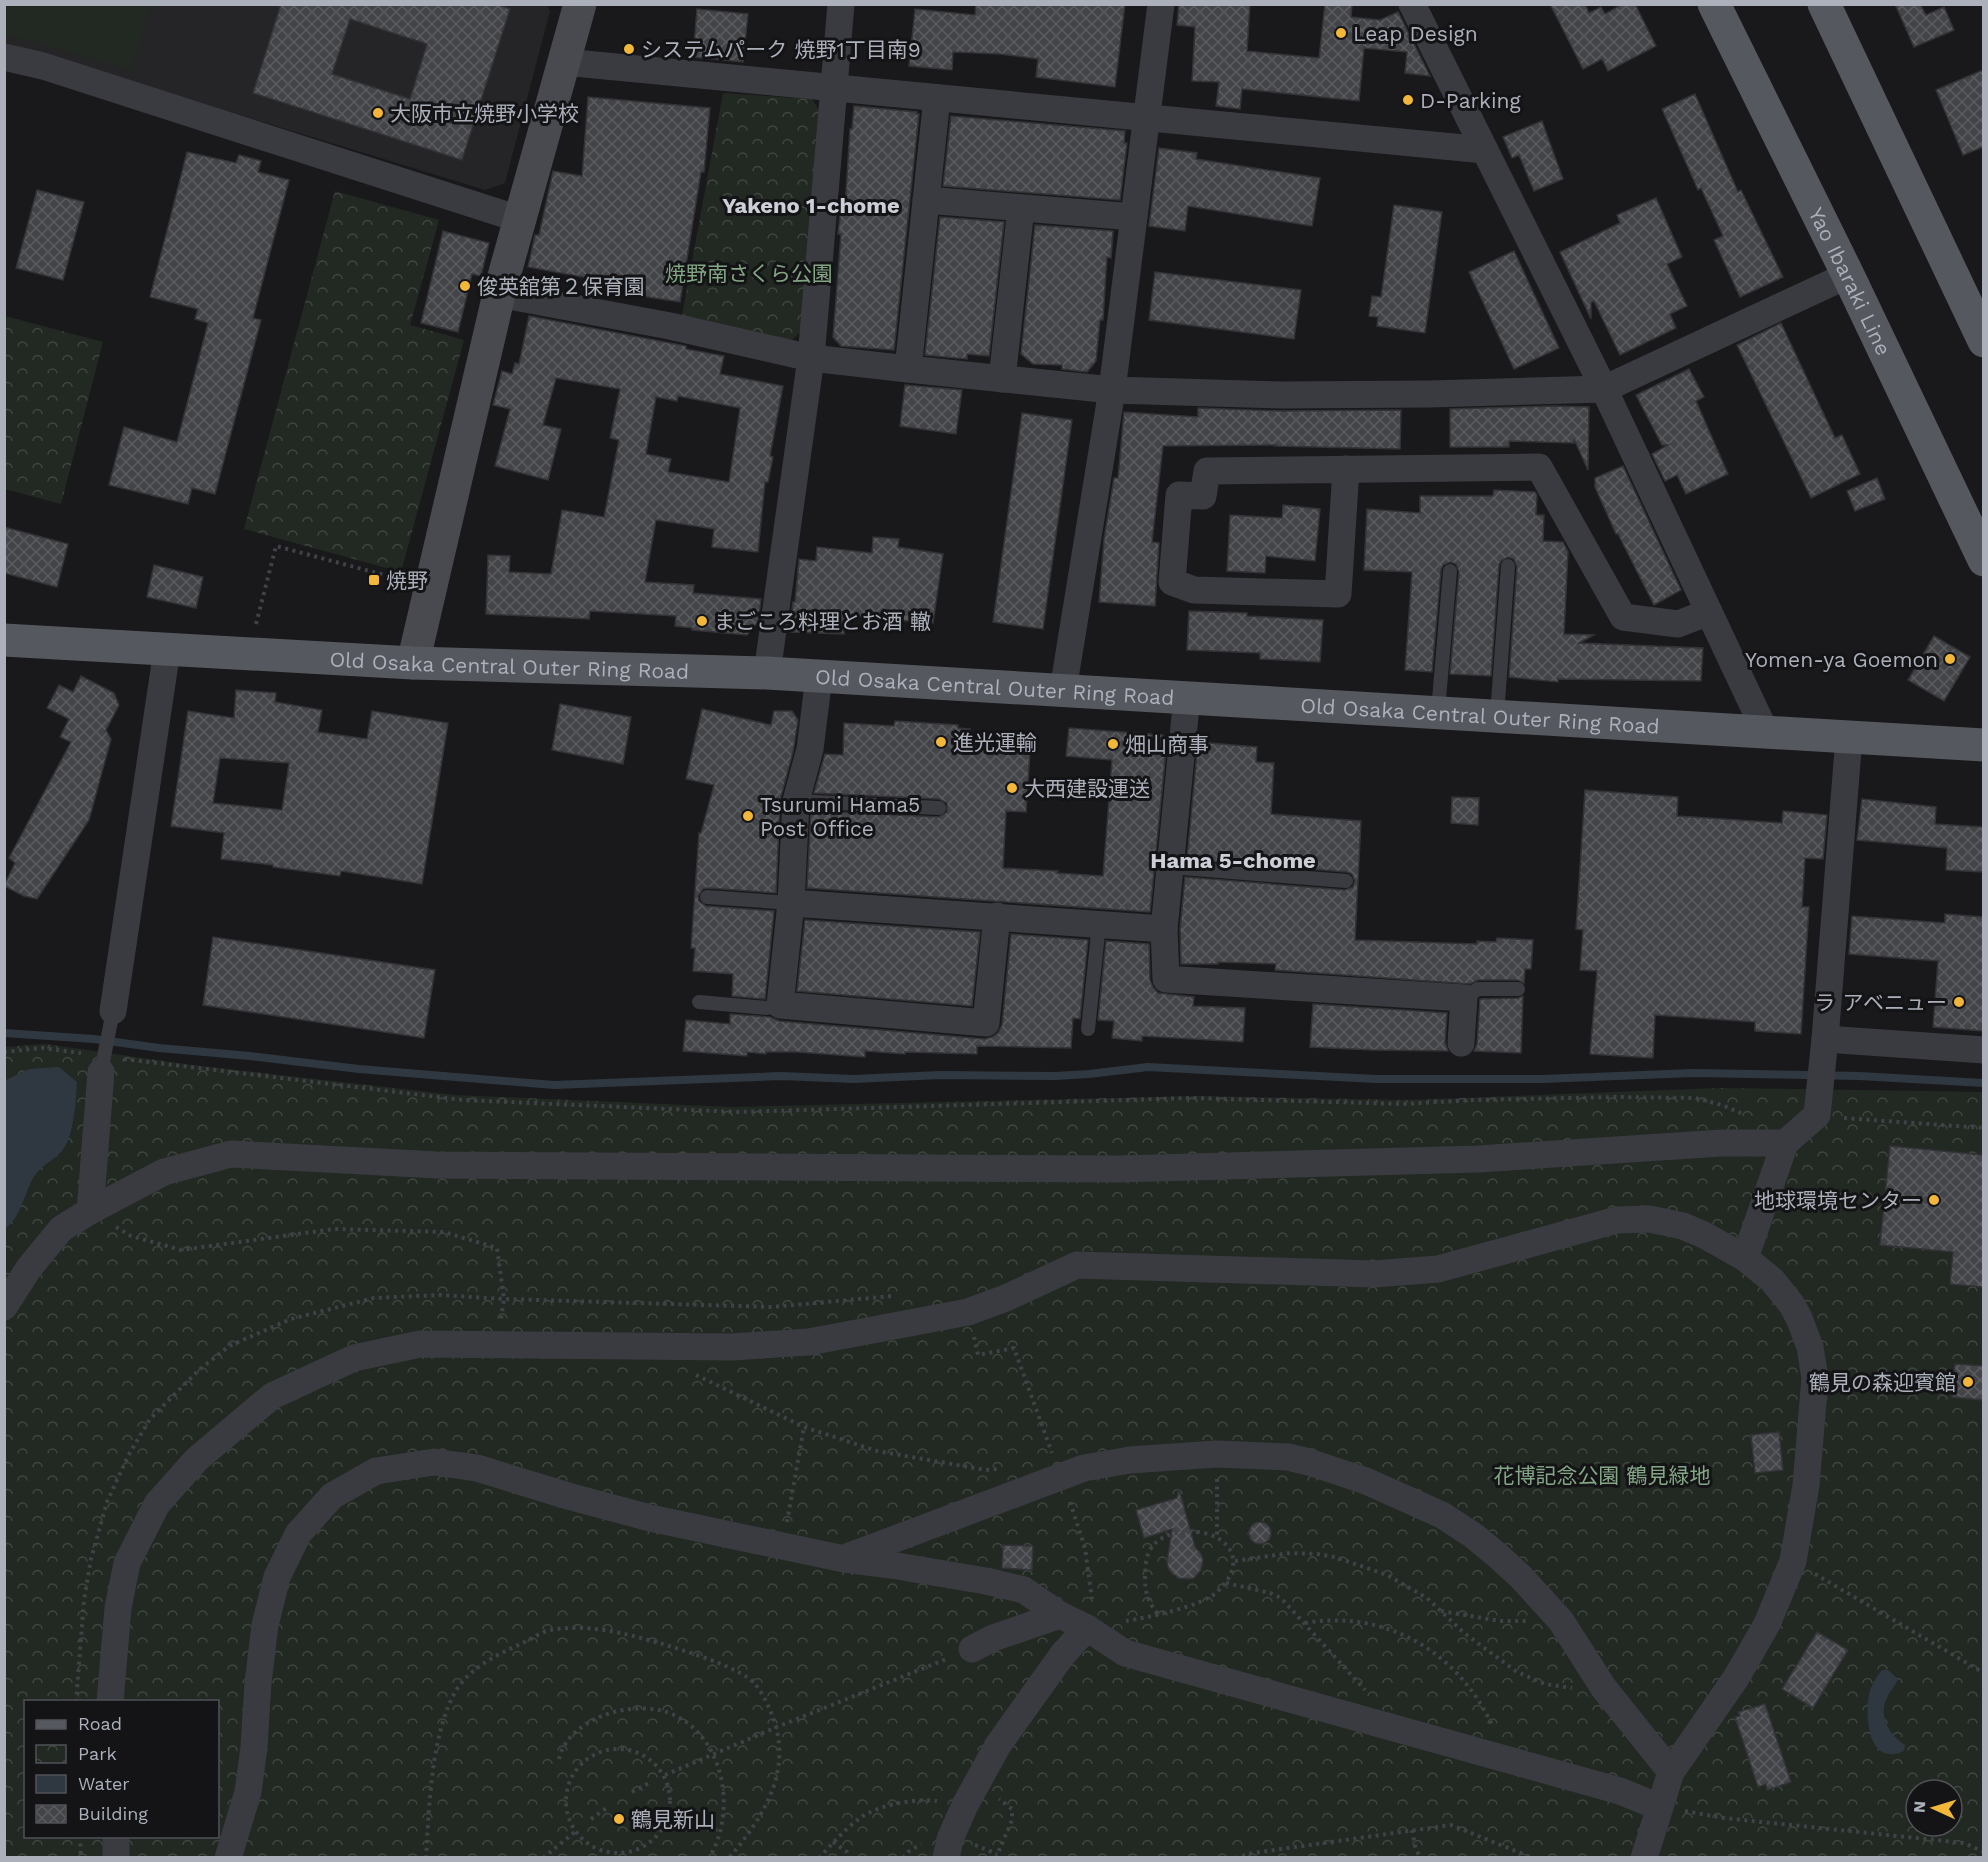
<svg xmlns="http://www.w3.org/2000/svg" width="1988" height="1862" viewBox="0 0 1988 1862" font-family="'Work Sans','Noto Sans JP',sans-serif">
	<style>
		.built { fill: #252528 }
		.park { fill: url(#park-crowns); fill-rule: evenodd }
		.pitch { fill: #212922 }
		.water { fill: #2f3840 }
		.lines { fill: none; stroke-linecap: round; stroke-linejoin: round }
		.stream { stroke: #2f3840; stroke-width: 8 }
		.building { fill: url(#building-cross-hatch); stroke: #333337; stroke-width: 1.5; fill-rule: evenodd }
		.path { stroke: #404247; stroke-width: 4; stroke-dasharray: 3 4.5; stroke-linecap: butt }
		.lane { stroke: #3a3b40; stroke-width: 14 }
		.street { stroke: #3a3b40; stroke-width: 27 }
		.secondary { stroke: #484a50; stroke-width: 33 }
		.primary { stroke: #56585f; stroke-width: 33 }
		.lane-bridge { stroke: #3a3b40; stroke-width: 14 }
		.poi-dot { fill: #f2b63a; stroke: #141416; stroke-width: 2 }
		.labels { text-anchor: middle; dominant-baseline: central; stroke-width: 6; stroke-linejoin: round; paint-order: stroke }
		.poi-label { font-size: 21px; fill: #abb0bb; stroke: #141416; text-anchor: start }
		.park-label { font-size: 21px; fill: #83a685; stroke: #141416 }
		.street-label { font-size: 21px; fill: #abb0bb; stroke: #141416 }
		.neighbourhood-label { font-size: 22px; font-weight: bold; fill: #cccfd7; stroke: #141416 }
	</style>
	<defs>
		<pattern id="park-crowns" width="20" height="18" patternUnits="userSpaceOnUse" patternTransform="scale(1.5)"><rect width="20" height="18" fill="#212922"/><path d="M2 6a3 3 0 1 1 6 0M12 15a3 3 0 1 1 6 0" fill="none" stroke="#3f4640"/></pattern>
		<pattern id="building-cross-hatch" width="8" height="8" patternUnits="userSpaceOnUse" patternTransform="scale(1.5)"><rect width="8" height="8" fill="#434448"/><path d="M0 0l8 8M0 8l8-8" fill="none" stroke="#5b5c60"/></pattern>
	</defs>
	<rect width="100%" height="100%" fill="#19191b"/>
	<!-- built -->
	<polygon class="built" points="547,4 550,11 505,183 485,190 5,43 4,5"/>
	<!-- park -->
	<g class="park">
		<polygon points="723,93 812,99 823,117 802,330 789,343 681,321"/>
		<polygon points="335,191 439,220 410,325 464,340 401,572 244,529"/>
		<polygon points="5,316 103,342 61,504 5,489"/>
		<path d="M45 1044 185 1064 455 1095 731 1107 1197 1096 1409 1100 1721 1088 1983 1092V1857L5 1858V1047ZM26 1702H218V1836H26ZM1916 1790H1952V1826H1916Z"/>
	</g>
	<!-- pitch -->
	<polygon class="pitch" points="4,5 5,4 150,5 132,70 5,34"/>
	<!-- water -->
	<g class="water">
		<path d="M59 1067 77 1082C76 1100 74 1137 62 1151 53 1161 38 1167 32 1180 23 1198 21 1216 5 1229V1083L6 1080 29 1069Z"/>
		<path d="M1882 1670H1888L1898 1679C1895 1687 1889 1692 1886 1700 1879 1717 1890 1736 1905 1745L1904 1751C1867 1768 1864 1713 1870 1690 1873 1682 1877 1676 1882 1670Z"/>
	</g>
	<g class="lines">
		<!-- stream -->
		<polyline class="stream" points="4,1033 94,1039 159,1048 250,1056 359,1069 554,1085 781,1076 854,1079 940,1075 1056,1076 1089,1074 1148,1067 1376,1079 1542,1079 1693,1073 1859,1076 1984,1083"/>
	</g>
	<!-- building -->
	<g class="building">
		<path d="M281 4H497L510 9 462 160 253 93ZM350 19 427 44 410 99 332 74Z"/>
		<polygon points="976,4 1125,4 1115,87 1036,77 1038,59 1000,54 953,52 952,70 909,66 915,9 975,15"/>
		<polygon points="1179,4 1250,4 1247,51 1319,58 1325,4 1352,4 1351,17 1380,20 1398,12 1430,76 1405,73 1407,52 1364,48 1359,101 1242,89 1240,109 1216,106 1219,82 1192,81 1195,27 1177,25"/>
		<polygon points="1550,4 1585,4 1589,13 1601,7 1605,14 1623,4 1635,4 1656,46 1608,71 1602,59 1583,69"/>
		<polygon points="1895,4 1920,4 1926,15 1944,7 1954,30 1914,47"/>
		<polygon points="697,9 748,14 743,62 693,57"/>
		<polygon points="1983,70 1983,147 1963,155 1936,90"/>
		<polygon points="1695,94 1738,192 1741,190 1783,277 1740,297 1714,240 1723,236 1701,188 1698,190 1662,109"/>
		<polygon points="588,97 710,108 704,172 701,172 680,302 642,296 643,288 528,267 535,235 539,235 553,171 582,176"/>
		<polygon points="854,106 917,112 916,114 919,114 894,350 841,346 833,337 841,234 838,234 841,207 845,207 850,129 852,129"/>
		<polygon points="951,116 1125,131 1124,143 1127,143 1120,200 943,186"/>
		<polygon points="1542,121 1563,179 1534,191 1519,155 1512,158 1503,137"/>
		<polygon points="1159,148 1197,153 1196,159 1320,178 1312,226 1188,206 1185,231 1149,226"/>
		<polygon points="187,152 236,163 239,155 261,161 258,172 289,180 253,318 261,320 215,494 192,488 188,504 109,485 124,427 177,442 208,323 195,319 198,309 150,297"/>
		<polygon points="37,190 84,202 63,280 16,268"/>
		<polygon points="1656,198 1682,257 1667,264 1687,306 1670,314 1676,328 1620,355 1594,301 1591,303 1591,319 1560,252 1620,223 1617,215"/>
		<polygon points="1394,205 1442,212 1425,333 1377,326 1378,317 1369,316 1372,296 1381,297"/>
		<polygon points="940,217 1004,222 989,356 967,354 967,359 925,355"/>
		<polygon points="1035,225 1113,231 1111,258 1107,257 1103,320 1100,320 1096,361 1087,372 1062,369 1062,365 1033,364 1021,354"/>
		<polygon points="443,231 489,243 481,276 472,274 458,332 421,323"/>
		<polygon points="1514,251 1559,348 1514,369 1469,272"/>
		<polygon points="1155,272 1301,290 1294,339 1149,320"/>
		<path d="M529 316 686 346V349L724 356 720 374 783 386 770 456 773 457 768 482H765L758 552 712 547 714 529 656 520 645 582 694 585 693 593 761 599 758 622 747 635 692 630V628L675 626 676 616 590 611 589 619 486 614 488 555 510 556 509 572 551 574 562 510 604 517 619 440 610 438 620 389 556 378 543 425 561 429 548 480 495 466 510 409 493 405 502 371 512 374 515 363 519 364ZM678 396 740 408 729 482 668 472 671 459 646 454 656 397 677 401Z"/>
		<polygon points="1781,323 1835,438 1842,435 1860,474 1811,498 1737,345"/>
		<polygon points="1689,369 1704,397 1696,401 1728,474 1686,494 1677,475 1665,481 1652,454 1668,445 1662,445 1636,395"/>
		<polygon points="905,385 962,390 956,434 900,426"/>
		<polygon points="1554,406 1589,407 1588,470 1574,439 1574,443 1509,441 1509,447 1450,447 1450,409"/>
		<polygon points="1198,408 1282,411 1401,410 1400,449 1275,446 1276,445 1163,446 1152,542 1159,543 1155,606 1099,602 1104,539 1114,478 1118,478 1124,412 1198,417"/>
		<polygon points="1022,413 1072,420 1043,629 993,622"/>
		<polygon points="1623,466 1681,590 1654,605 1618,534 1616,534 1595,487 1595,478"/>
		<polygon points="1877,478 1885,499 1855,511 1847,491"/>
		<polygon points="1494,490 1535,492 1537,495 1536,515 1544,515 1543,541 1563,542 1568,552 1564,634 1594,635 1579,643 1703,648 1701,681 1558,679 1558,682 1509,677 1517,567 1514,559 1508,557 1501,561 1499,565 1491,676 1450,674 1459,572 1456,564 1450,562 1443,565 1441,570 1432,672 1405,670 1412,572 1364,570 1367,509 1420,513 1420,496 1493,496"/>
		<polygon points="1283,505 1320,509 1315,561 1266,556 1265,573 1227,571 1230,515 1282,518"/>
		<polygon points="4,527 68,544 57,587 4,573"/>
		<polygon points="873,537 899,539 898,547 943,554 933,623 845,616 844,634 789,632 793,602 795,602 799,559 816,561 817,547 872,553"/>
		<polygon points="154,565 203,577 196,608 147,597"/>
		<polygon points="1189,611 1247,613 1247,616 1323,620 1320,662 1260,659 1260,653 1187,650"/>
		<polygon points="1934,636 1970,657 1944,701 1908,680"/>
		<polygon points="81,676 114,693 119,705 106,730 111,739 89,820 37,899 24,896 4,886 15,863 9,858 71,742 60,737 69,719 47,708 59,685 73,692"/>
		<path d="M236 690 276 693 275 702 322 710 318 732 367 739 372 711 448 723 422 884 341 871 340 876 273 867V865L221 859 224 833 171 826 188 711 234 718ZM220 758 289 763 282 810 213 803Z"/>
		<polygon points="560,704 631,717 623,764 552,750"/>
		<polygon points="702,709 771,725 774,711 792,711 798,720 793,752 780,800 776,893 708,888 703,889 698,896 699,901 706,906 774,911 765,999 732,996 733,974 693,971 695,948 691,948 699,833 701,833 714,785 686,779"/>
		<polygon points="895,721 958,725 958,728 970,729 969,746 1030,751 1026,812 1006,811 1003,868 1058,871 1057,873 1103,876 1112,760 1066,756 1069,728 1163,735 1162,739 1167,740 1150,912 807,888 811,811 939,817 947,812 947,803 939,799 814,793 825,754 843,755 844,723 894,726"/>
		<polygon points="1198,742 1257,747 1256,762 1274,763 1271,814 1361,821 1355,940 1477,944 1477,941 1496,942 1497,938 1533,940 1531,969 1525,969 1524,983 1518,980 1478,980 1470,984 1275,970 1276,964 1218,962 1218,964 1181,964 1180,929 1185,877 1345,890 1353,887 1355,881 1352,874 1347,872 1187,859"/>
		<polygon points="1585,790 1678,797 1677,816 1782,823 1783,811 1827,815 1823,859 1805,858 1802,907 1809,907 1801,1034 1755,1031 1755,1022 1655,1015 1653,1058 1590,1054 1597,971 1580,970 1583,930 1576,929"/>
		<polygon points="1452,797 1479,798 1478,825 1451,823"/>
		<polygon points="1862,799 1936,807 1935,824 1983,827 1983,872 1946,870 1947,848 1857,840"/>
		<polygon points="1945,914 1983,917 1983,1031 1933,1027 1938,961 1849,954 1852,916 1945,923"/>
		<polygon points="805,920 980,932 972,1006 797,991"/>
		<polygon points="1011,934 1088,940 1080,1019 1073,1018 1071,1048 977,1046 977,1054 905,1052 905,1054 865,1051 865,1057 797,1052 766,1052 766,1054 747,1052 747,1056 683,1051 686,1020 730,1024 730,1014 770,1017 779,1021 985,1039 992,1037 998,1033 1002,1025"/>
		<polygon points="213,937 435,970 424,1038 203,1005"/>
		<polygon points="1106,941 1149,944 1150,980 1153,987 1158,993 1194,997 1193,1006 1245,1008 1243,1042 1142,1036 1142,1041 1112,1038 1114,1021 1098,1020"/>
		<polygon points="1523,996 1521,1053 1474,1051 1477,1044 1480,999 1518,998"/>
		<polygon points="1313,1004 1447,1013 1445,1042 1448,1051 1372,1050 1310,1047"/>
		<polygon points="1890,1146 1983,1155 1983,1287 1950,1284 1953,1252 1880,1245"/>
		<polygon points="1955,1364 1983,1366 1983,1400 1952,1397"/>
		<polygon points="1779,1432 1783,1470 1755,1473 1751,1435"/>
		<polygon points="1179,1489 1195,1547 1201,1554 1203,1560 1201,1570 1194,1578 1189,1579 1178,1578 1170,1571 1168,1567 1167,1562 1172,1529 1144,1538 1136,1510 1177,1498"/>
		<circle cx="1260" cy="1533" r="11"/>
		<polygon points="1003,1545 1033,1546 1032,1570 1002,1568"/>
		<polygon points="1817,1632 1848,1650 1813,1708 1782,1689"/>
		<polygon points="1765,1704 1791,1782 1767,1790 1766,1784 1758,1787 1735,1717 1740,1716 1738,1712"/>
	</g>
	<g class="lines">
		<!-- path -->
		<g class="path">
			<polyline points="256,624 276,546 403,580"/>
			<polyline points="4,1052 42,1048 81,1053"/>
			<polyline points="124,1059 463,1100 738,1112 1191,1098 1403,1104 1474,1100 1615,1097 1695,1098 1722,1105 1743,1114"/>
			<polyline points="1844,1118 1984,1128"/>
			<polyline points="116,1227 131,1236 181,1250 334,1229 444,1232 497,1248 504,1299 501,1319"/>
			<polyline points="974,1337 978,1355 1014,1348 1052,1453"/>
			<polyline points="696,1375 804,1427 877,1451 986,1470 998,1469"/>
			<polyline points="1217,1479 1217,1537"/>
			<polyline points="1070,1502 1085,1548 1092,1599"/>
			<polyline points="787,1522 804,1427"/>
			<polyline points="1235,1561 1290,1553 1317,1554 1335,1557 1387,1575 1427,1598 1464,1633 1517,1672 1545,1684 1572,1688"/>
			<polyline points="1815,1574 1984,1673"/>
			<polyline points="1226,1583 1270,1593 1281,1598 1365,1690"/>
			<polyline points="1441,1611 1500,1621 1526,1621"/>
			<path d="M1126 1621C1149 1617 1200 1607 1217 1592 1256 1556 1218 1524 1176 1533 1160 1537 1148 1545 1146 1563 1144 1584 1144 1598 1158 1614"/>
			<path d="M1305 1623C1387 1609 1459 1653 1493 1727"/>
			<polyline points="76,1702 84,1600 91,1559 107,1502 128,1456 150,1419 199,1370 229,1346 291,1319 374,1298 440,1295 504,1299 772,1307 892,1296"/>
			<circle cx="618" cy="1801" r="52"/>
			<path d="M559 1759C569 1715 642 1696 678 1717 726 1743 736 1814 709 1858"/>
			<polyline points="665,1775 777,1727 949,1658"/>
			<polyline points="632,1792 651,1782"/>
			<polyline points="1685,1811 1724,1818 1964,1843 1984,1852"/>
			<polyline points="591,1819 608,1807"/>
			<polyline points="1412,1830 1415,1846 1420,1858"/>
			<polyline points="80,1836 81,1858"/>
			<polyline points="833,1842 847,1852 849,1858"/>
			<polyline points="975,1845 997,1854"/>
			<path d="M426 1858C429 1809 431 1731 457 1689 473 1665 501 1653 527 1641 534 1637 543 1631 551 1630 588 1623 627 1634 663 1644 688 1652 725 1663 747 1677 758 1684 765 1699 770 1710 795 1767 766 1814 729 1858"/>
			<polyline points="543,1858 576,1831"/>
			<path d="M819 1858C832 1844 845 1829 860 1818 878 1805 915 1798 937 1801"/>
			<polyline points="903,1858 908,1852 921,1844"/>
			<polyline points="996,1858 1012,1820 1012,1809 999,1799"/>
			<polyline points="1235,1858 1253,1853 1451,1825 1533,1858"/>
		</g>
		<!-- lane -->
		<g class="lane">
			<polyline points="1438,711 1450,571"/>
			<polyline points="1497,715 1508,566"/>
			<polyline points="796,801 939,808"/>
			<polyline points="1170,867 1346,881"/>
			<polyline points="707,897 791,903"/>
			<polyline points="1464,998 1478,989 1518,989"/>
			<polyline points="699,1002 767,1008 780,1005"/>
			<polyline points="1088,1029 1099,924"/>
		</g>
		<!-- street -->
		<g class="street">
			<polyline points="1412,4 1604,389 1765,731"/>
			<polyline points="4,57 43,66 519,219"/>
			<polyline points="564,62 1485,150"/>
			<polyline points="926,200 1134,217"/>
			<polyline points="499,294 670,326 811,358 908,369 1112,390 1282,395 1429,394 1604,389 1848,275"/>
			<polyline points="908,369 937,98"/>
			<polyline points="1002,379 1021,208"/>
			<polyline points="1346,469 1338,594 1194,590 1172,582 1179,495 1203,496 1207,471 1539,467 1623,617 1678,624 1709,612"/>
			<polyline points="767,673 811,358 841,4"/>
			<polyline points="819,677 810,749 796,801 791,903 780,1005 986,1023 997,916"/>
			<polyline points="1063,690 1112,390 1161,4"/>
			<polyline points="1187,696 1164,929 1166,979 1464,998 1461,1043"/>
			<polyline points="791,903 1164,929"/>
			<polyline points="113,1011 167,650"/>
			<polyline points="1825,1039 1984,1050"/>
			<polyline points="90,1211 101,1072"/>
			<polyline points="1745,1258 1785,1143 1817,1115 1825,1039 1849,737"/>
			<polyline points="4,1307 29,1268 61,1229 90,1211 164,1172 231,1154 437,1165 1120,1169 1478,1159 1722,1143 1785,1143"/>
			<polyline points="847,1557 1084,1468 1130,1460 1216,1454 1288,1457 1309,1462 1366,1481 1442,1515 1474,1536 1497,1555 1521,1577 1561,1621 1603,1687 1671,1772"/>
			<polyline points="972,1649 993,1638 1060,1615"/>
			<polyline points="110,1702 118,1608 127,1563 157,1504 197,1459 272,1396 354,1358 420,1344 731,1347 809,1342 968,1312 1006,1298 1077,1265 1374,1274 1438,1269 1617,1220 1650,1219 1683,1226 1704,1235 1745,1258 1772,1280 1792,1305 1799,1318 1810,1347 1815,1378 1806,1485 1793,1561 1767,1624 1736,1678 1671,1772 1644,1858"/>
			<polyline points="116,1836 116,1858"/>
			<polyline points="228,1858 248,1792 254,1747 258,1683 265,1625 277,1577 298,1534 332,1496 376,1471 434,1462 477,1468 568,1496 650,1518 844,1559 891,1565 986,1581 1024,1590 1060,1615 1087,1628 1125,1653 1620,1791 1659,1807"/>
			<polyline points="946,1858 950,1839 965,1805 998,1745 1063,1654 1087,1628"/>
		</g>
		<!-- secondary -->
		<polyline class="secondary" points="413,663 499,294 580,4"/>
		<!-- primary -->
		<g class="primary">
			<path id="s1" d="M1714 4 1848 275 1984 560"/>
			<polyline points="1824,4 1984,341"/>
			<path id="s2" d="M4 640 413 663 767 673 1984 745"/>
		</g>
		<!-- lane-bridge -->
		<polyline class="lane-bridge" points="101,1072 113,1011"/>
	</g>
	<!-- markers -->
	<g class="poi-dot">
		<circle cx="1341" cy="33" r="6"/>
		<circle cx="629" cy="49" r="6"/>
		<circle cx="1408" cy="100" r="6"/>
		<circle cx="378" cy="113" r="6"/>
		<circle cx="465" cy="286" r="6"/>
		<rect x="368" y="574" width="12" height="12" rx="3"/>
		<circle cx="702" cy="621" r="6"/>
		<circle cx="1950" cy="659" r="6"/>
		<circle cx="941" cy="742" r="6"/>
		<circle cx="1113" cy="744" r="6"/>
		<circle cx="1012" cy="788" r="6"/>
		<circle cx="748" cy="816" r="6"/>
		<circle cx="1959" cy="1002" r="6"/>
		<circle cx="1934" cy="1200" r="6"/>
		<circle cx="1968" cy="1382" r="6"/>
		<circle cx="619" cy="1819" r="6"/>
	</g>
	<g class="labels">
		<!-- poi labels -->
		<g class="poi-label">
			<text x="1353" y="33">Leap Design</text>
			<text x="641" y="49">システムパーク 焼野1丁目南9</text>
			<text x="1420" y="100">D-Parking</text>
			<text x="390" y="113">大阪市立焼野小学校</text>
			<text x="477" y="286">俊英舘第２保育園</text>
			<text x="386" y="580">焼野</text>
			<text x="714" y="621">まごころ料理とお酒 轍</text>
			<text x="1938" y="659" text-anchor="end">Yomen-ya Goemon</text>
			<text x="953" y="742">進光運輸</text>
			<text x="1125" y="744">畑山商事</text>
			<text x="1024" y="788">大西建設運送</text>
			<text x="760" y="804">Tsurumi Hama5<tspan x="760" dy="24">Post Office</tspan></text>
			<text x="1947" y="1002" text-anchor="end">ラ アベニュー</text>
			<text x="1922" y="1200" text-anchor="end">地球環境センター</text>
			<text x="1956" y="1382" text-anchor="end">鶴見の森迎賓館</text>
			<text x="631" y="1819">鶴見新山</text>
		</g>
		<!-- park labels -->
		<g class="park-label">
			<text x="749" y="273">焼野南さくら公園</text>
			<text x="1602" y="1475">花博記念公園 鶴見緑地</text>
		</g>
		<!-- street labels -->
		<g class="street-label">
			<text stroke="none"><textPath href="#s1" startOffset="309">Yao Ibaraki Line</textPath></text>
			<text stroke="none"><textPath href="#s2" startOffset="506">Old Osaka Central Outer Ring Road</textPath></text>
			<text stroke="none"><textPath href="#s2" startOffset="992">Old Osaka Central Outer Ring Road</textPath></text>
			<text stroke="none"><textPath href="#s2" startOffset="1478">Old Osaka Central Outer Ring Road</textPath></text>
		</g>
		<!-- neighbourhood labels -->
		<g class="neighbourhood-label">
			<text x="811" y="205">Yakeno 1-chome</text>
			<text x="1233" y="860">Hama 5-chome</text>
		</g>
	</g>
	<!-- border -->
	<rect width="1988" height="1862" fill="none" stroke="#abb0bb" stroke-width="12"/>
	<!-- legend -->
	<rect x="24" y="1700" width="195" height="138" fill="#141416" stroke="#505258" stroke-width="1.5"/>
	<rect x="36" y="1720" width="30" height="9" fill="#56585f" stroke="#505258" stroke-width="1.5"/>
	<text x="78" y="1730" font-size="18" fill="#abb0bb">Road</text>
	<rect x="36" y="1745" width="30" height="18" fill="url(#park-crowns)" stroke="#505258" stroke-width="1.5"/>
	<text x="78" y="1760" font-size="18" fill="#abb0bb">Park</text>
	<rect x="36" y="1775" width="30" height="18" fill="#2f3840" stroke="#505258" stroke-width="1.5"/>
	<text x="78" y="1790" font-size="18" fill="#abb0bb">Water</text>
	<rect x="36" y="1805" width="30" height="18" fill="url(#building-cross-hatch)" stroke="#505258" stroke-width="1.5"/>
	<text x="78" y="1820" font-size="18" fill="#abb0bb">Building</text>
	<!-- north arrow -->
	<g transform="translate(1934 1808) rotate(274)"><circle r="28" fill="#141416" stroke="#505258" stroke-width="1.5"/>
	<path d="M0-4.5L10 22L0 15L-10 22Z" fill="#f2b63a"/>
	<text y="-9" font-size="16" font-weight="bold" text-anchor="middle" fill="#abb0bb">N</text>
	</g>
</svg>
